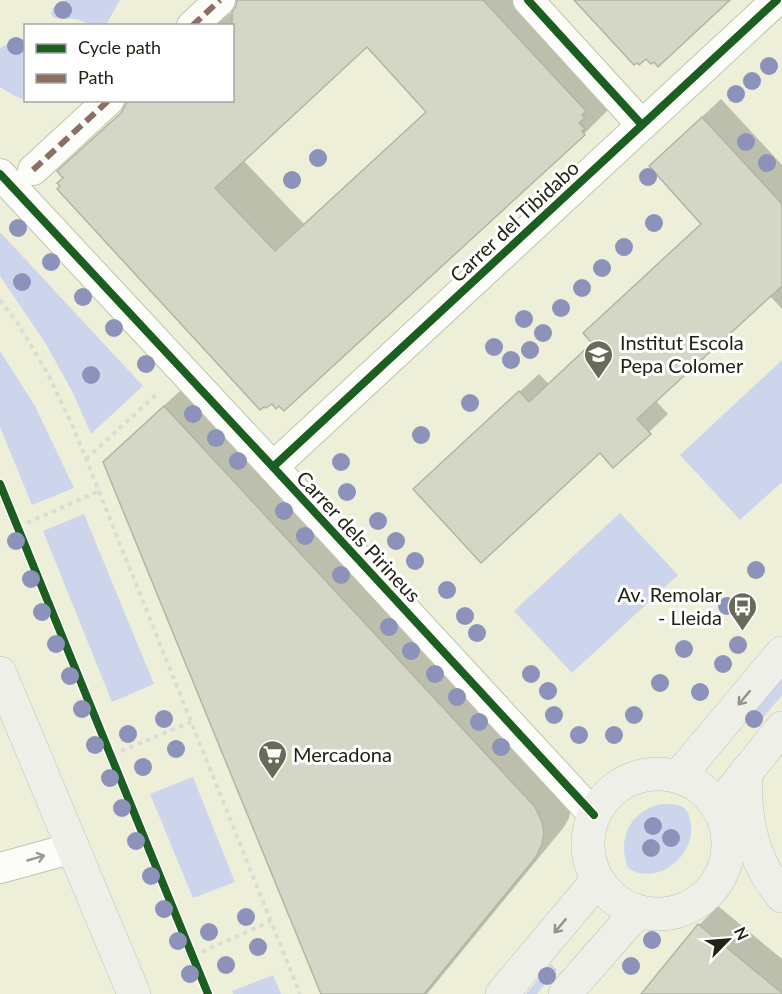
<svg xmlns="http://www.w3.org/2000/svg" width="782" height="994" viewBox="0 0 782 994" font-family="Lato,sans-serif">
	<style>
		.green { fill: #cdd5ec }
		.shadow { fill: #0003; fill-rule: evenodd }
		.building { fill: #d5d7c6; stroke: #b3b4a3; stroke-width: 1.5; fill-rule: evenodd }
		.lines { fill: none; stroke-linecap: round; stroke-linejoin: round }
		.street-casing { stroke: #c2c3b2; stroke-width: 32 }
		.secondary-casing { stroke: #c2c3b2; stroke-width: 34 }
		.path { stroke: #dcdcd6; stroke-width: 4; stroke-dasharray: 4.5 4.5; stroke-linecap: butt }
		.street { stroke: #fcfdf9; stroke-width: 30 }
		.secondary { stroke: #efefe9; stroke-width: 33 }
		.quiet { stroke: #8d6e63; stroke-width: 6; stroke-dasharray: 12 6; stroke-linecap: butt }
		.cycleway-casing { stroke: #fff; stroke-width: 11 }
		.cycleway { stroke: #1b5e20; stroke-width: 8 }
		.tree { fill: #8c92ba }
		.oneway { stroke: #93938a }
		.oneway2 { stroke: #9a9b92 }
		.labels { text-anchor: middle; dominant-baseline: central; stroke-width: 6; stroke-linejoin: round; paint-order: stroke }
		.street-label { font-size: 20px; fill: #222315; stroke: #fff }
		.poi-label { font-size: 20px; fill: #222315; stroke: #fff; text-anchor: start }
	</style>
	<rect width="100%" height="100%" fill="#edefd9"/>
	<!-- green -->
	<g class="green">
		<polygon points="66,0 120,0 107,23 103,25 92,25 76,19 54,18 51,14 53,8"/>
		<polygon points="25,38 26,38 25,100 13,95 0,87 0,48 14,41"/>
		<polygon points="1,233 143,386 91,434 73,393 46,344 0,276 0,234"/>
		<polygon points="0,351 35,406 74,488 32,505 0,427"/>
		<polygon points="782,360 782,482 740,520 680,455"/>
		<polygon points="620,513 678,575 572,673 514,611"/>
		<polygon points="84,514 154,684 112,702 43,531"/>
		<polygon points="782,676 782,695 754,729 745,721"/>
		<polygon points="193,777 235,882 193,898 150,794"/>
		<path d="M661 804C669 804 678 803 684 808 688 811 689 815 690 820 699 853 658 888 628 868 617 838 630 811 661 804Z"/>
		<polygon points="551,964 557,970 537,994 526,994"/>
		<polygon points="273,975 281,994 233,994 232,991"/>
	</g>
	<!-- shadow -->
	<g class="shadow">
		<path d="M240 0H537L612 106 584 134 284 409 59 171 124 110 232 100V26H210L234 11ZM367 45 427 111 304 224 243 160Z"/>
		<polygon points="721,99 782,165 782,309 769,295 655,400 668,414 614,465 600,451 434,470 539,374 549,384 594,343 703,223 669,148"/>
		<polygon points="193,379 571,808 569,818 564,827 427,994 322,994 104,462 133,434"/>
		<polygon points="718,906 782,959 782,994 643,994 699,925"/>
	</g>
	<!-- building -->
	<g class="building">
		<path d="M237 0H483L586 111 582 115 585 118 579 123 585 129 582 131 585 135 284 411 279 406 276 409 272 404 266 408 264 407 260 410 57 189 60 186 57 183 63 178 57 171 121 113 128 100H232V12L236 6ZM367 47 426 112 275 251 215 188Z"/>
		<polygon points="574,0 730,0 658,67 654,62 651,64 646,59 639,65 637,63 634,65"/>
		<polygon points="702,117 782,204 782,286 637,419 651,434 613,468 600,453 481,563 413,489 519,391 529,402 592,343 583,333 701,224 649,166"/>
		<polygon points="164,406 535,807 542,822 544,832 542,844 536,857 424,994 321,994 103,462"/>
		<polygon points="698,924 782,993 782,994 641,994"/>
	</g>
	<g class="lines">
		<defs>
			<g id="street">
				<polyline points="528,0 642,125"/>
				<polyline points="192,26 220,0"/>
				<polyline points="33,170 109,100"/>
				<polyline points="0,174 273,467 594,815"/>
				<polyline points="273,467 777,0"/>
				<polyline points="0,868 73,848"/>
			</g>
			<g id="secondary">
				<polyline points="0,673 134,994"/>
				<path d="M746 772C744 807 748 841 766 873 770 881 777 889 782 896"/>
				<circle cx="658" cy="844" r="70"/>
				<polyline points="679,776 782,653"/>
				<polyline points="733,789 782,728"/>
				<polyline points="502,994 597,881"/>
				<polyline points="565,994 628,922 639,912"/>
			</g>
		</defs>
		<!-- street casing -->
		<use href="#street" class="street-casing"/>
		<!-- secondary casing -->
		<use href="#secondary" class="secondary-casing"/>
		<!-- path -->
		<g class="path">
			<polyline points="0,300 17,322 48,374 74,429 300,994"/>
			<polyline points="86,459 158,393"/>
			<polyline points="27,523 99,491"/>
			<polyline points="121,751 191,722"/>
			<polyline points="202,952 271,921"/>
		</g>
		<!-- street -->
		<use href="#street" class="street"/>
		<!-- secondary -->
		<use href="#secondary" class="secondary"/>
		<!-- quiet -->
		<g class="quiet">
			<polyline points="192,26 220,0"/>
			<polyline points="33,170 109,100"/>
		</g>
		<defs>
			<g id="cycleway">
				<polyline points="528,0 642,125"/>
				<polyline points="0,174 273,467 594,815"/>
				<polyline points="273,467 777,0"/>
				<polyline points="0,484 208,994"/>
			</g>
		</defs>
		<!-- cycleway casing -->
		<use href="#cycleway" class="cycleway-casing"/>
		<!-- cycleway -->
		<use href="#cycleway" class="cycleway"/>
	</g>
	<!-- trees -->
	<g class="tree">
		<circle cx="63" cy="10" r="9"/>
		<circle cx="16" cy="46" r="9"/>
		<circle cx="769" cy="66" r="9"/>
		<circle cx="752" cy="81" r="9"/>
		<circle cx="736" cy="94" r="9"/>
		<circle cx="746" cy="142" r="9"/>
		<circle cx="318" cy="158" r="9"/>
		<circle cx="767" cy="163" r="9"/>
		<circle cx="648" cy="177" r="9"/>
		<circle cx="292" cy="180" r="9"/>
		<circle cx="654" cy="223" r="9"/>
		<circle cx="18" cy="228" r="9"/>
		<circle cx="624" cy="247" r="9"/>
		<circle cx="51" cy="262" r="9"/>
		<circle cx="602" cy="268" r="9"/>
		<circle cx="22" cy="282" r="9"/>
		<circle cx="582" cy="288" r="9"/>
		<circle cx="83" cy="297" r="9"/>
		<circle cx="561" cy="308" r="9"/>
		<circle cx="524" cy="319" r="9"/>
		<circle cx="114" cy="328" r="9"/>
		<circle cx="543" cy="333" r="9"/>
		<circle cx="494" cy="347" r="9"/>
		<circle cx="530" cy="350" r="9"/>
		<circle cx="511" cy="360" r="9"/>
		<circle cx="146" cy="364" r="9"/>
		<circle cx="91" cy="375" r="9"/>
		<circle cx="470" cy="403" r="9"/>
		<circle cx="193" cy="414" r="9"/>
		<circle cx="421" cy="435" r="9"/>
		<circle cx="216" cy="438" r="9"/>
		<circle cx="238" cy="461" r="9"/>
		<circle cx="341" cy="462" r="9"/>
		<circle cx="347" cy="492" r="9"/>
		<circle cx="284" cy="511" r="9"/>
		<circle cx="378" cy="521" r="9"/>
		<circle cx="305" cy="536" r="9"/>
		<circle cx="16" cy="541" r="9"/>
		<circle cx="396" cy="541" r="9"/>
		<circle cx="415" cy="561" r="9"/>
		<circle cx="756" cy="570" r="9"/>
		<circle cx="341" cy="575" r="9"/>
		<circle cx="31" cy="579" r="9"/>
		<circle cx="447" cy="590" r="9"/>
		<circle cx="727" cy="606" r="9"/>
		<circle cx="42" cy="612" r="9"/>
		<circle cx="465" cy="616" r="9"/>
		<circle cx="389" cy="627" r="9"/>
		<circle cx="477" cy="633" r="9"/>
		<circle cx="56" cy="644" r="9"/>
		<circle cx="738" cy="645" r="9"/>
		<circle cx="684" cy="649" r="9"/>
		<circle cx="411" cy="651" r="9"/>
		<circle cx="723" cy="664" r="9"/>
		<circle cx="435" cy="674" r="9"/>
		<circle cx="531" cy="674" r="9"/>
		<circle cx="70" cy="676" r="9"/>
		<circle cx="660" cy="683" r="9"/>
		<circle cx="548" cy="691" r="9"/>
		<circle cx="700" cy="692" r="9"/>
		<circle cx="457" cy="697" r="9"/>
		<circle cx="82" cy="709" r="9"/>
		<circle cx="554" cy="715" r="9"/>
		<circle cx="634" cy="715" r="9"/>
		<circle cx="164" cy="719" r="9"/>
		<circle cx="754" cy="719" r="9"/>
		<circle cx="479" cy="722" r="9"/>
		<circle cx="128" cy="734" r="9"/>
		<circle cx="579" cy="735" r="9"/>
		<circle cx="614" cy="735" r="9"/>
		<circle cx="95" cy="745" r="9"/>
		<circle cx="501" cy="747" r="9"/>
		<circle cx="176" cy="749" r="9"/>
		<circle cx="143" cy="767" r="9"/>
		<circle cx="110" cy="778" r="9"/>
		<circle cx="122" cy="808" r="9"/>
		<circle cx="653" cy="826" r="9"/>
		<circle cx="671" cy="838" r="9"/>
		<circle cx="136" cy="841" r="9"/>
		<circle cx="651" cy="848" r="9"/>
		<circle cx="151" cy="876" r="9"/>
		<circle cx="164" cy="909" r="9"/>
		<circle cx="246" cy="917" r="9"/>
		<circle cx="209" cy="932" r="9"/>
		<circle cx="652" cy="940" r="9"/>
		<circle cx="178" cy="941" r="9"/>
		<circle cx="258" cy="947" r="9"/>
		<circle cx="226" cy="965" r="9"/>
		<circle cx="631" cy="966" r="9"/>
		<circle cx="190" cy="974" r="9"/>
		<circle cx="547" cy="976" r="9"/>
	</g>
	<!-- one-way arrows -->
	<defs><path id="oneway-shaft" d="M-6 0H5M1.5-3L5.5 0L1.5 3" fill="none" stroke-width="1.6" stroke-linecap="round" stroke-linejoin="round" transform="scale(1.5)"/></defs>
	<g class="oneway">
		<use href="#oneway-shaft" transform="translate(744 698) rotate(130)"/>
		<use href="#oneway-shaft" transform="translate(560 926) rotate(130)"/>
	</g>
	<use class="oneway2" href="#oneway-shaft" transform="translate(36 858) rotate(-16)"/>
	<!-- icons -->
	<defs>
		<symbol id="school-pin" viewBox="-11 -11 22 30"><path d="M0 17L-7.5 6A9.5 9.5 0 1 1 7.5 6Z" fill="#696a5a" stroke="#fff"/><path d="M0-5L7-2L0 1L-7-2ZM-4 1L0 2.5L4 1V4Q0 6-4 4Z" fill="#fff"/></symbol>
		<symbol id="bus-pin" viewBox="-11 -11 22 30"><path d="M0 17L-7.5 6A9.5 9.5 0 1 1 7.5 6Z" fill="#696a5a" stroke="#fff"/><path d="M-5-6H5V4H4V6H2V4H-2V6H-4V4H-5ZM-3.5-4V0h7V-4ZM-3.5 1.2v1.5H-2V1.2ZM2 1.2v1.5H3.5V1.2Z" fill="#fff"/></symbol>
		<symbol id="supermarket-pin" viewBox="-11 -11 22 30"><path d="M0 17L-7.5 6A9.5 9.5 0 1 1 7.5 6Z" fill="#696a5a" stroke="#fff"/><path d="M-6-5.5h2.5l.6 2H6L4.5 2H-2.5L-4.4-4H-6ZM-1.5 3.2a1.3 1.3 0 1 0 .1 0ZM3 3.2a1.3 1.3 0 1 0 .1 0Z" fill="#fff"/></symbol>
	</defs>
	<g fill-rule="evenodd">
		<use href="#school-pin" x="582" y="338" width="33" height="45"/>
		<use href="#bus-pin" x="726" y="590" width="33" height="45"/>
		<use href="#supermarket-pin" x="256" y="738" width="33" height="45"/>
	</g>
	<g class="labels">
		<!-- street labels -->
		<g class="street-label">
			<text transform="translate(514 221) rotate(-43)">Carrer del Tibidabo</text>
			<text transform="translate(359 536) rotate(47)">Carrer dels Pirineus</text>
		</g>
		<!-- poi labels -->
		<g class="poi-label">
			<text x="620" y="342">Institut Escola<tspan x="620" dy="23">Pepa Colomer</tspan></text>
			<text x="722" y="594" text-anchor="end">Av. Remolar<tspan x="722" dy="23">- Lleida</tspan></text>
			<text x="293" y="754">Mercadona</text>
		</g>
	</g>
	<!-- legend -->
	<rect x="24" y="24" width="210" height="78" fill="#ffffff" stroke="#a7a7a1" stroke-width="1.5"/>
	<rect x="36" y="44" width="30" height="9" fill="#1b5e20" stroke="#a7a7a1" stroke-width="1.5"/>
	<text x="78" y="54" font-size="18" fill="#222315">Cycle path</text>
	<rect x="36" y="74" width="30" height="9" fill="#8d6e63" stroke="#a7a7a1" stroke-width="1.5"/>
	<text x="78" y="84" font-size="18" fill="#222315">Path</text>
	<!-- north arrow -->
	<g transform="translate(728 940) rotate(65)" stroke="#ffffff" stroke-width="4.5" paint-order="stroke">
	<path d="M0-4.5L10 22L0 15L-10 22Z" fill="#222315"/>
	<text y="-9" font-size="16" font-weight="bold" text-anchor="middle" fill="#222315">N</text>
	</g>
</svg>
